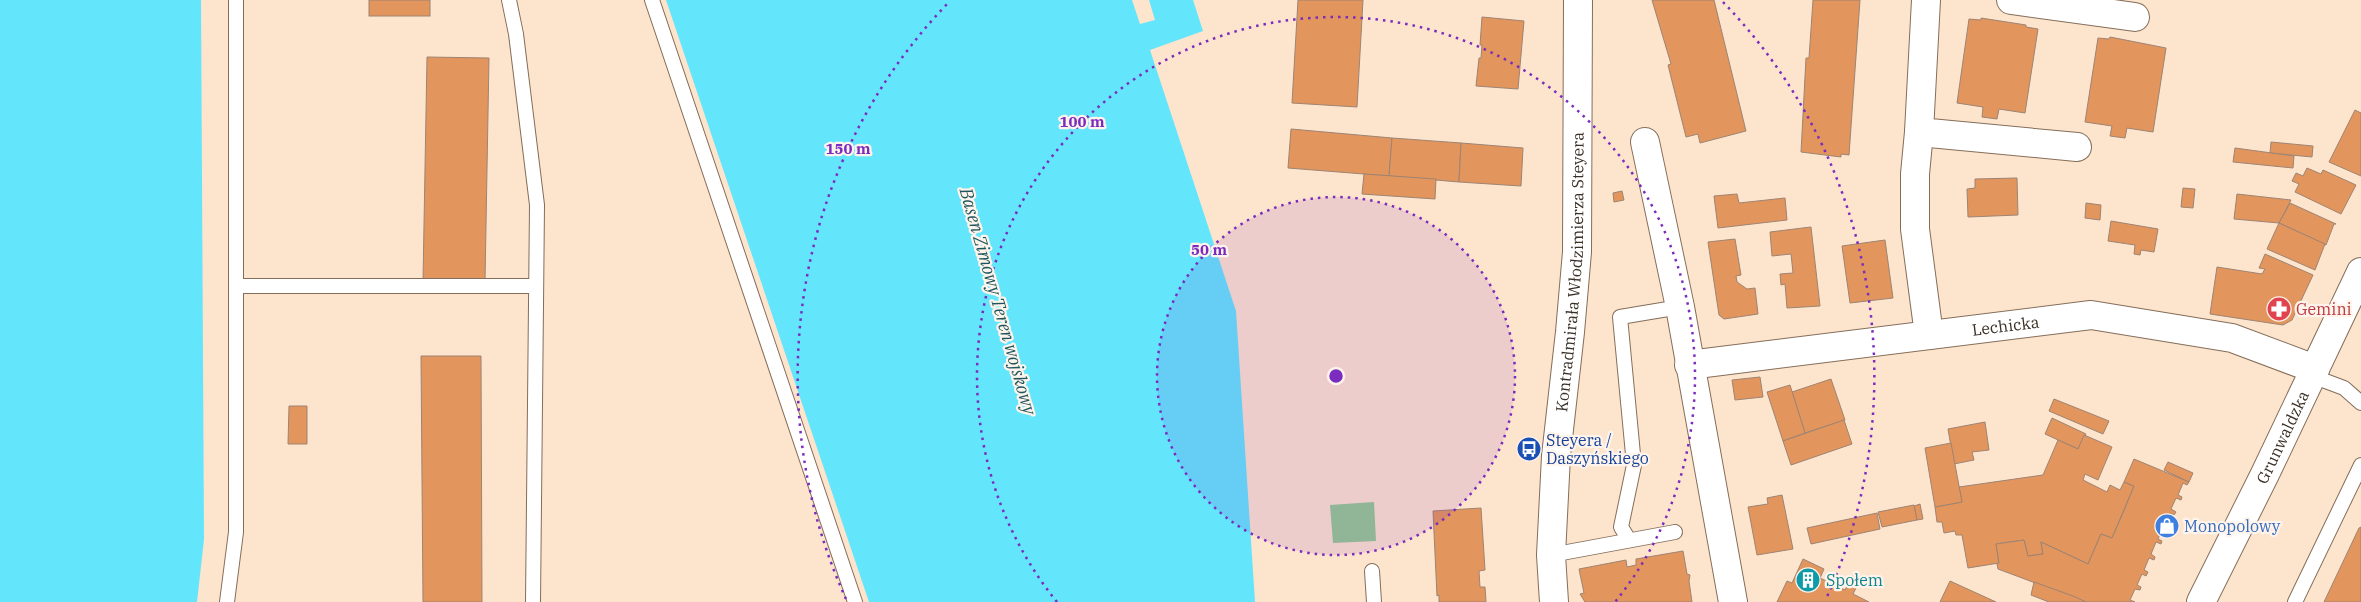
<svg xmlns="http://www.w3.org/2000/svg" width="2361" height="602" viewBox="0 0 2361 602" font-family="'IBM Plex Serif',serif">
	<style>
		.green { fill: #93c992 }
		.water { fill: #63e5fc }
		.building { fill: #e2955c; stroke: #9e8473 }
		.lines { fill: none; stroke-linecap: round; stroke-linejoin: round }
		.service-casing { stroke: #846e5a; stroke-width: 16 }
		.minor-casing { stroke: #846e5a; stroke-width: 30 }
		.tertiary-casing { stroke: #846e5a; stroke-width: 30 }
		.service { stroke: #fff; stroke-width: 14 }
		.minor { stroke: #fff; stroke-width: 28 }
		.tertiary { stroke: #fff; stroke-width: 28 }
		.ring { fill: none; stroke: #7b2cbf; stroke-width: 2.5; stroke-dasharray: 2.5 5 }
		.labels { text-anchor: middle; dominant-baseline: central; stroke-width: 4.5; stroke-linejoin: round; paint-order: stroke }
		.street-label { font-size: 16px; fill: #3a3027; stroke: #fef4eb }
		.health-label { font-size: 16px; fill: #be3a42; stroke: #fef4eb; text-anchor: start }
		.transit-label { font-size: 16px; fill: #164399; stroke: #fef4eb; text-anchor: start }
		.shop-label { font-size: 16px; fill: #366cbe; stroke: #fef4eb; text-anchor: start }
		.culture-label { font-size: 16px; fill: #0d838f; stroke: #fef4eb; text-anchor: start }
		.water-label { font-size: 18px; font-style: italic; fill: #1e555f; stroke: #fef4eb }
		.centre { fill: #7b2cbf; stroke: #fef4eb; stroke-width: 2.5 }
		.ring-label { font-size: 15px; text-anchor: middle; font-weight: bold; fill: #7b2cbf; stroke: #fef4eb; stroke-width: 4.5; stroke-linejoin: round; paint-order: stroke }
	</style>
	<rect width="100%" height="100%" fill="#fde4cd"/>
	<!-- green -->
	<polygon class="green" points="1374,502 1376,541 1333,543 1330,505"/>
	<!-- water -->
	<g class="water">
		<polygon points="0,0 201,0 204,539 197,602 0,602"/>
		<polygon points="666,0 1132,0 1140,24 1155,20 1149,0 1193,0 1203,31 1150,50 1236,311 1255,602 869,602"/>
	</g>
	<!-- building -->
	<g class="building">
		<rect x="369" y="0" width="61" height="16"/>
		<polygon points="1298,0 1363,0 1357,107 1292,103"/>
		<polygon points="1652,0 1714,0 1746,131 1700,143 1698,134 1686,137 1668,65 1671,64"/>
		<polygon points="1813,0 1860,0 1849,155 1841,154 1841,157 1801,152 1806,58 1809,58"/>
		<polygon points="1482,17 1524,21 1518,89 1476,86 1479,58 1481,58 1482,45 1480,45"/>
		<polygon points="1981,18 2026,25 2026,27 2038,29 2025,113 1999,109 1997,119 1982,117 1983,107 1957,103 1969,19 1981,20"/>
		<polygon points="2110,37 2166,48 2153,132 2127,128 2125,138 2110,136 2112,126 2085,122 2098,38 2109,39"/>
		<polygon points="427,57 489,58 485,282 423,281"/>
		<polygon points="2355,110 2361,113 2361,176 2329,162"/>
		<polygon points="1291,129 1392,138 1389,176 1288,168"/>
		<polygon points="1392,138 1461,143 1459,182 1389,176"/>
		<polygon points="2271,142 2313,146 2312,157 2270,153"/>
		<polygon points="1461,143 1523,148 1521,186 1459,182"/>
		<polygon points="2235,148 2294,156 2293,168 2233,162"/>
		<polygon points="2307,168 2321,174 2323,170 2356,185 2341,214 2295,192 2299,184 2292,181 2296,173 2303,176"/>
		<polygon points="1364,174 1436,179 1435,199 1362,194"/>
		<polygon points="2017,178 2018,215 1968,217 1967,189 1975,188 1975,179"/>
		<polygon points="2183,188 2195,189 2193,208 2181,207"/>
		<polygon points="1622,191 1624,200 1614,202 1613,193"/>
		<polygon points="1737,194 1739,203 1785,198 1787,220 1718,228 1714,196"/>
		<polygon points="2237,194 2291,200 2279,223 2234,219"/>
		<polygon points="2086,203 2101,205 2100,220 2085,218"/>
		<polygon points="2290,203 2336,224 2334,224 2326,245 2279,223"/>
		<polygon points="2111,221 2158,229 2154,252 2141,250 2140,255 2134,254 2135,245 2108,241"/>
		<polygon points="2279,223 2325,244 2315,270 2267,249"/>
		<polygon points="1811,227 1820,306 1787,308 1785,284 1781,285 1780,274 1793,273 1791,254 1772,256 1770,232"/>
		<polygon points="1735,239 1741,275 1736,276 1737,282 1747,289 1755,288 1758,314 1724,319 1719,315 1708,242"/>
		<polygon points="1885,240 1893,298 1850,303 1842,246"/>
		<polygon points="2265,254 2313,275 2292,320 2283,325 2210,314 2217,267 2262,274 2265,269 2259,268"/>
		<polygon points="421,356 481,356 482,602 423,602"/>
		<polygon points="1760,377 1763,397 1735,400 1732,380"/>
		<polygon points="1831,379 1845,420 1805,433 1792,392"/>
		<polygon points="1790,385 1805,433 1783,441 1767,392"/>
		<polygon points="2054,399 2109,421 2103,434 2049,411"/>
		<polygon points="289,406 307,406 307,444 288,444"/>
		<polygon points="2052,418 2086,434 2078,449 2045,434"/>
		<polygon points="1844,420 1852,444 1791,465 1783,441"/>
		<polygon points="1985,422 1989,450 1972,452 1974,460 1954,464 1948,429"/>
		<polygon points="2084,435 2112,447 2098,480 2085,474 2083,480 2107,492 2110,485 2120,490 2124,482 2134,486 2112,538 2101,534 2088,564 2041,542 2043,554 2028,556 2024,540 1996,544 1999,563 1968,568 1962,535 1956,535 1955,531 1944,533 1942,522 1937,522 1935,507 1962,502 1959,487 2043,475 2058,440 2078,449"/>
		<polygon points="1951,443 1962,502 1935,507 1925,448"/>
		<polygon points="2134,459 2189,482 2187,485 2183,483 2178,495 2182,497 2181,500 2176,498 2171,509 2176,512 2174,515 2170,513 2165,524 2169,526 2167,530 2163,528 2158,539 2162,541 2161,544 2156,542 2151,554 2155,557 2154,560 2149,558 2144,570 2148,572 2146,576 2142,574 2137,585 2141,587 2140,590 2135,589 2130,600 2135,602 2086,602 1998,569 1997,564 1999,563 1996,544 2024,540 2028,556 2043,554 2041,542 2088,564 2101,534 2112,538 2123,513 2134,486 2124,482"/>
		<polygon points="2168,462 2193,473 2189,482 2164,470"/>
		<polygon points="1782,495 1793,549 1757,555 1748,507 1768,504 1767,498"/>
		<polygon points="1920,504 1923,519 1917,520 1914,506"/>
		<polygon points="1914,505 1917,520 1882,527 1878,512"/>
		<polygon points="1481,508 1485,570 1479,571 1480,587 1485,587 1486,602 1439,602 1439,595 1437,596 1433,511"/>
		<polygon points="1877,513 1880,529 1811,544 1807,528"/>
		<polygon points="2361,527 2361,602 2324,602 2359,528"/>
		<polygon points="1683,551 1687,574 1690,575 1689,581 1692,602 1585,602 1580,594 1584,593 1579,569 1626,560 1627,567 1636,565 1636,559"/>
		<polygon points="1803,559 1824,569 1820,578 1845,590 1853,575 1861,578 1853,594 1869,602 1777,602 1787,581 1792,583"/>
		<polygon points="1950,581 1996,602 1940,602"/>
		<polygon points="2034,582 2073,596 2086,602 2049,602 2031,595"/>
	</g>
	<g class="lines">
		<defs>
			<g id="service">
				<polyline points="509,0 516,34 537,205 533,602"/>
				<polyline points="652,0 855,602"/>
				<polyline points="236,286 536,286"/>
				<polyline points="2312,376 2344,388 2361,403"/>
				<polyline points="1629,540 1621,527 1634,465 1620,317 1680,307"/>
				<polyline points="1551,555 1675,532"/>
				<polyline points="1372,571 1374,602"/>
				<polyline points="227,602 236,532 236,0"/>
				<polyline points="2295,602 2361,465"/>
			</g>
			<g id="minor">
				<polyline points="1926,0 1919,132 2077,147"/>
				<polyline points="2011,0 2135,17"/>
				<polyline points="1919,132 1915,174 1915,229 1929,335"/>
				<polyline points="1645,142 1680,307 1733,602"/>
				<path id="s1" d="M1689 365 2091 315 2232 338 2315 369"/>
			</g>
			<g id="tertiary">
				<path id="s2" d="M1554 602 1551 555 1556 456 1570 332 1577 252 1578 0"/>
				<path id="s3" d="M2201 602 2265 474 2361 272"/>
			</g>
		</defs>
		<!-- service casing -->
		<use href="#service" class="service-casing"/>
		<!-- minor casing -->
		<use href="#minor" class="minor-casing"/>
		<!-- tertiary casing -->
		<use href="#tertiary" class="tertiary-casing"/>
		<!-- service -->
		<use href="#service" class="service"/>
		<!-- minor -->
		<use href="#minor" class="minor"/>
		<!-- tertiary -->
		<use href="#tertiary" class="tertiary"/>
	</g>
	<!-- distance rings -->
	<circle cx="1336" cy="376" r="179" fill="#7b2cbf" fill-opacity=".12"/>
	<g class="ring">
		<circle cx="1336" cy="376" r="179"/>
		<path d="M1057 602A359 359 0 1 1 1615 602"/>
		<path d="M846 599A538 538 0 0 1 949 2M1723 2A538 538 0 0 1 1826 599"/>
	</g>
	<!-- icons -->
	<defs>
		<symbol id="pharmacy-disc" viewBox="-11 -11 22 22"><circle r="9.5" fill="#e0444e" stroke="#fef4eb"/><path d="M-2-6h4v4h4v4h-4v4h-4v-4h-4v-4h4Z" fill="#fff"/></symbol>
		<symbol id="bus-disc" viewBox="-11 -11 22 22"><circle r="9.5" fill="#1a4fb4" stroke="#fef4eb"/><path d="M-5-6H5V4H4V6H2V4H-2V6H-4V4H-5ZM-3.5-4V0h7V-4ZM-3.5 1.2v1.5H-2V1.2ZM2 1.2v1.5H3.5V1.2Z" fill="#fff"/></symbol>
		<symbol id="shop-disc" viewBox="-11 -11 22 22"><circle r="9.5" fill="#3f7fe0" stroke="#fef4eb"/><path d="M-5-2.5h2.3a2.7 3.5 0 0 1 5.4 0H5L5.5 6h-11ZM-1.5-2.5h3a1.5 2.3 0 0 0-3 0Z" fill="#fff"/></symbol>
		<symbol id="building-disc" viewBox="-11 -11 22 22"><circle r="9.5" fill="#0f9aa8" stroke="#fef4eb"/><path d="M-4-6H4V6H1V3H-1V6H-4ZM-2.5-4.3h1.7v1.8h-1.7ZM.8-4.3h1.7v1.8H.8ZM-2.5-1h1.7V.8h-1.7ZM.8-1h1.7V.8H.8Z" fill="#fff"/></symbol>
	</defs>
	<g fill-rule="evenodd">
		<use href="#pharmacy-disc" x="2265" y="295" width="28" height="28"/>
		<use href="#bus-disc" x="1515" y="435" width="28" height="28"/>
		<use href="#shop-disc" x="2153" y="512" width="28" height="28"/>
		<use href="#building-disc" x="1794" y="566" width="28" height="28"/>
	</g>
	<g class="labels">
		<!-- street labels -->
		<g class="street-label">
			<text stroke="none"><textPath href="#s2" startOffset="331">Kontradmirała Włodzimierza Steyera</textPath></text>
			<text stroke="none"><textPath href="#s1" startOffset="319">Lechicka</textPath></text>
			<text stroke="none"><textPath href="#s3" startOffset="184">Grunwaldzka</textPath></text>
		</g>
		<!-- health labels -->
		<g class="health-label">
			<text x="2296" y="309">Gemini</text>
		</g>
		<!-- transit labels -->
		<g class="transit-label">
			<text x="1546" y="440">Steyera /<tspan x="1546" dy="18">Daszyńskiego</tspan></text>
		</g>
		<!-- shop labels -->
		<g class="shop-label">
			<text x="2184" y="526">Monopolowy</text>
		</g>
		<!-- culture labels -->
		<g class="culture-label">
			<text x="1826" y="580">Społem</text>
		</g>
		<!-- water labels -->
		<g class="water-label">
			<text transform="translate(998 301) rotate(74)">Basen Zimowy Teren wojskowy</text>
		</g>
	</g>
	<circle cx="1336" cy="376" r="8" class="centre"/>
	<g class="ring-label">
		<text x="1082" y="127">100 m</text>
		<text x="848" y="154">150 m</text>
		<text x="1209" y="255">50 m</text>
	</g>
</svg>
